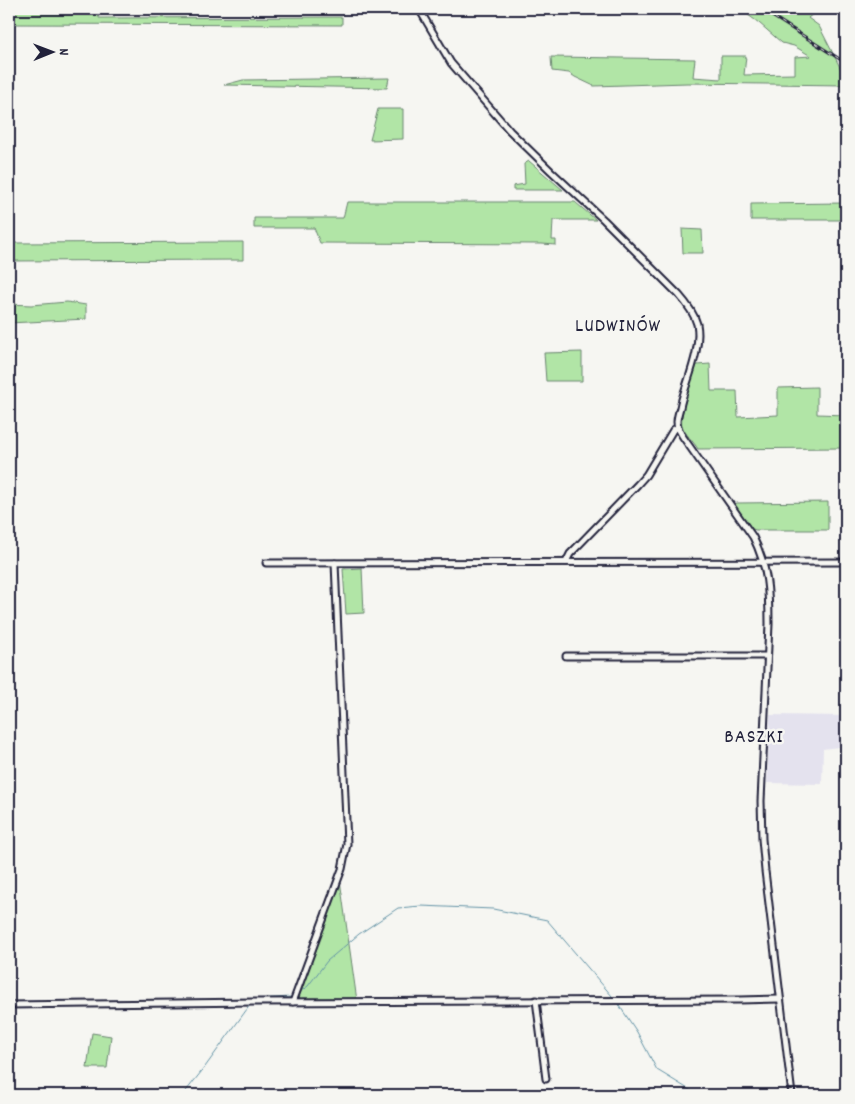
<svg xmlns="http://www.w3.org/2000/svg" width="855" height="1104" viewBox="0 0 855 1104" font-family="Dekko,sans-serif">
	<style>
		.built { fill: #e4e2ee }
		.green { fill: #b1e5a6; stroke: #6a8470 }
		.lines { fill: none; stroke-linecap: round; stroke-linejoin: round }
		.stream { stroke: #6393a6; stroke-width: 1 }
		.street-casing { stroke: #22223b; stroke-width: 9 }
		.street { stroke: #f6f6f2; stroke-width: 5 }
		.rail-casing { stroke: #22223b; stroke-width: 3 }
		.rail { stroke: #f6f6f2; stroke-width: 1; stroke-dasharray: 4; stroke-linecap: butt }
		.labels { text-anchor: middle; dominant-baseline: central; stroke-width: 5; stroke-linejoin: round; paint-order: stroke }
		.quarter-label { font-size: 20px; letter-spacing: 1px; fill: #22223b; stroke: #f6f6f2 }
	</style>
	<rect width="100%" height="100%" fill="#f6f6f2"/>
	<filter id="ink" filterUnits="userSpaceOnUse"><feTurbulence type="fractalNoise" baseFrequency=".02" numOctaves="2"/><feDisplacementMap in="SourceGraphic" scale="10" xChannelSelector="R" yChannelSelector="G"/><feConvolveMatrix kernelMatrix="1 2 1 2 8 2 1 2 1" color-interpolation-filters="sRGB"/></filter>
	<g filter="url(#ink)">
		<!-- built -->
		<polygon class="built" points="770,715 846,716 846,746 823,749 822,784 767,783"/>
		<!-- green -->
		<g class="green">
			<polygon points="9,9 97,9 99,18 342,17 342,25 9,24"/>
			<polygon points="740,9 819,9 808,18 819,26 845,77 846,77 846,85 687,83 594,86 575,77 569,73 552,71 551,57 695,59 693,77 721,79 721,56 746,56 744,75 795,74 795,57 811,56 794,46 782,43 759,23"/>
			<polygon points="389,78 387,88 224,85 243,80"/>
			<polygon points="378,109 403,109 403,139 370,140"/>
			<polygon points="529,161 563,190 513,190 513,186 525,184 524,164"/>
			<polygon points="347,202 575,202 596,220 553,220 552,240 556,240 556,245 542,244 320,243 314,228 254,228 254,218 343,218"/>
			<polygon points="846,203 846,220 751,220 751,204"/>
			<polygon points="682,229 702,230 703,253 683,253"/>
			<polygon points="243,242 243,260 9,261 9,243"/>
			<polygon points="67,302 86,305 86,319 9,323 9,304 31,305"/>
			<polygon points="582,352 582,381 546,381 544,353"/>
			<path d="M710 364 711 391H737L738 417 778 415V388L817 387V414L846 415V448L698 449C693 441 685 434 682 426 679 414 693 377 697 365Z"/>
			<polygon points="828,502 828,530 756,530 752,529 735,506 735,504 737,503"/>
			<polygon points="362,568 364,613 346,614 343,569"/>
			<polygon points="340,880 357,1001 297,1003"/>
			<polygon points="92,1033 111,1036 107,1068 87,1068"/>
		</g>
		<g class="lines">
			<!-- stream -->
			<g class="stream">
				<polyline points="301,991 308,986 327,961 359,934 398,908 421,906 493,909 547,920 612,996"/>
				<polyline points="255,999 291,997"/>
				<polyline points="619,1005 637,1032 657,1070 698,1095"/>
				<polyline points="183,1095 205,1067 250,1005"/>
			</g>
			<defs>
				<g id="street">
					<path d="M419 9 451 63 510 131 551 171 604 220 679 295C687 304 694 313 697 324 702 348 687 380 681 403 680 409 677 416 677 422 677 428 680 432 683 437L753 537C768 567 769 592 769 624L761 801 762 839 765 871 792 1095"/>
					<polyline points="566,562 570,554 637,485 646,475 673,430 678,427"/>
					<polyline points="266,563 846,562"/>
					<polyline points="566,656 767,656"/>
					<polyline points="536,1000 546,1079"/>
					<polyline points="293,1002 342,869 347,844 335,563"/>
					<polyline points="9,1005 255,1002 739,1000 780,999"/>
				</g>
			</defs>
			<!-- street casing -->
			<use href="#street" class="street-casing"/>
			<!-- street -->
			<use href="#street" class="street"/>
			<defs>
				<polyline id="rail" points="761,9 846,63"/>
			</defs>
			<!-- rail casing -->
			<use href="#rail" class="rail-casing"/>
			<!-- rail -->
			<use href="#rail" class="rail"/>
		</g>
	</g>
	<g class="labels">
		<!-- quarter labels -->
		<g class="quarter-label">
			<text x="618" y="327">LUDWINÓW</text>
			<text x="754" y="738">BASZKI</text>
		</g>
	</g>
	<!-- margin -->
	<rect width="855" height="1104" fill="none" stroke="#f6f6f2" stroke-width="30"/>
	<rect x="15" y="15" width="825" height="1074" fill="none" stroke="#22223b" stroke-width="2" filter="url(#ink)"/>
	<!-- north arrow -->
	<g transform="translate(52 52) rotate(89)" stroke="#f6f6f2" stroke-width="4" paint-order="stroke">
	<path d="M0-4L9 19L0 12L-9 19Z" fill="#22223b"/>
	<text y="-8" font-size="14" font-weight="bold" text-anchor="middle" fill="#22223b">N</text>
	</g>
</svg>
